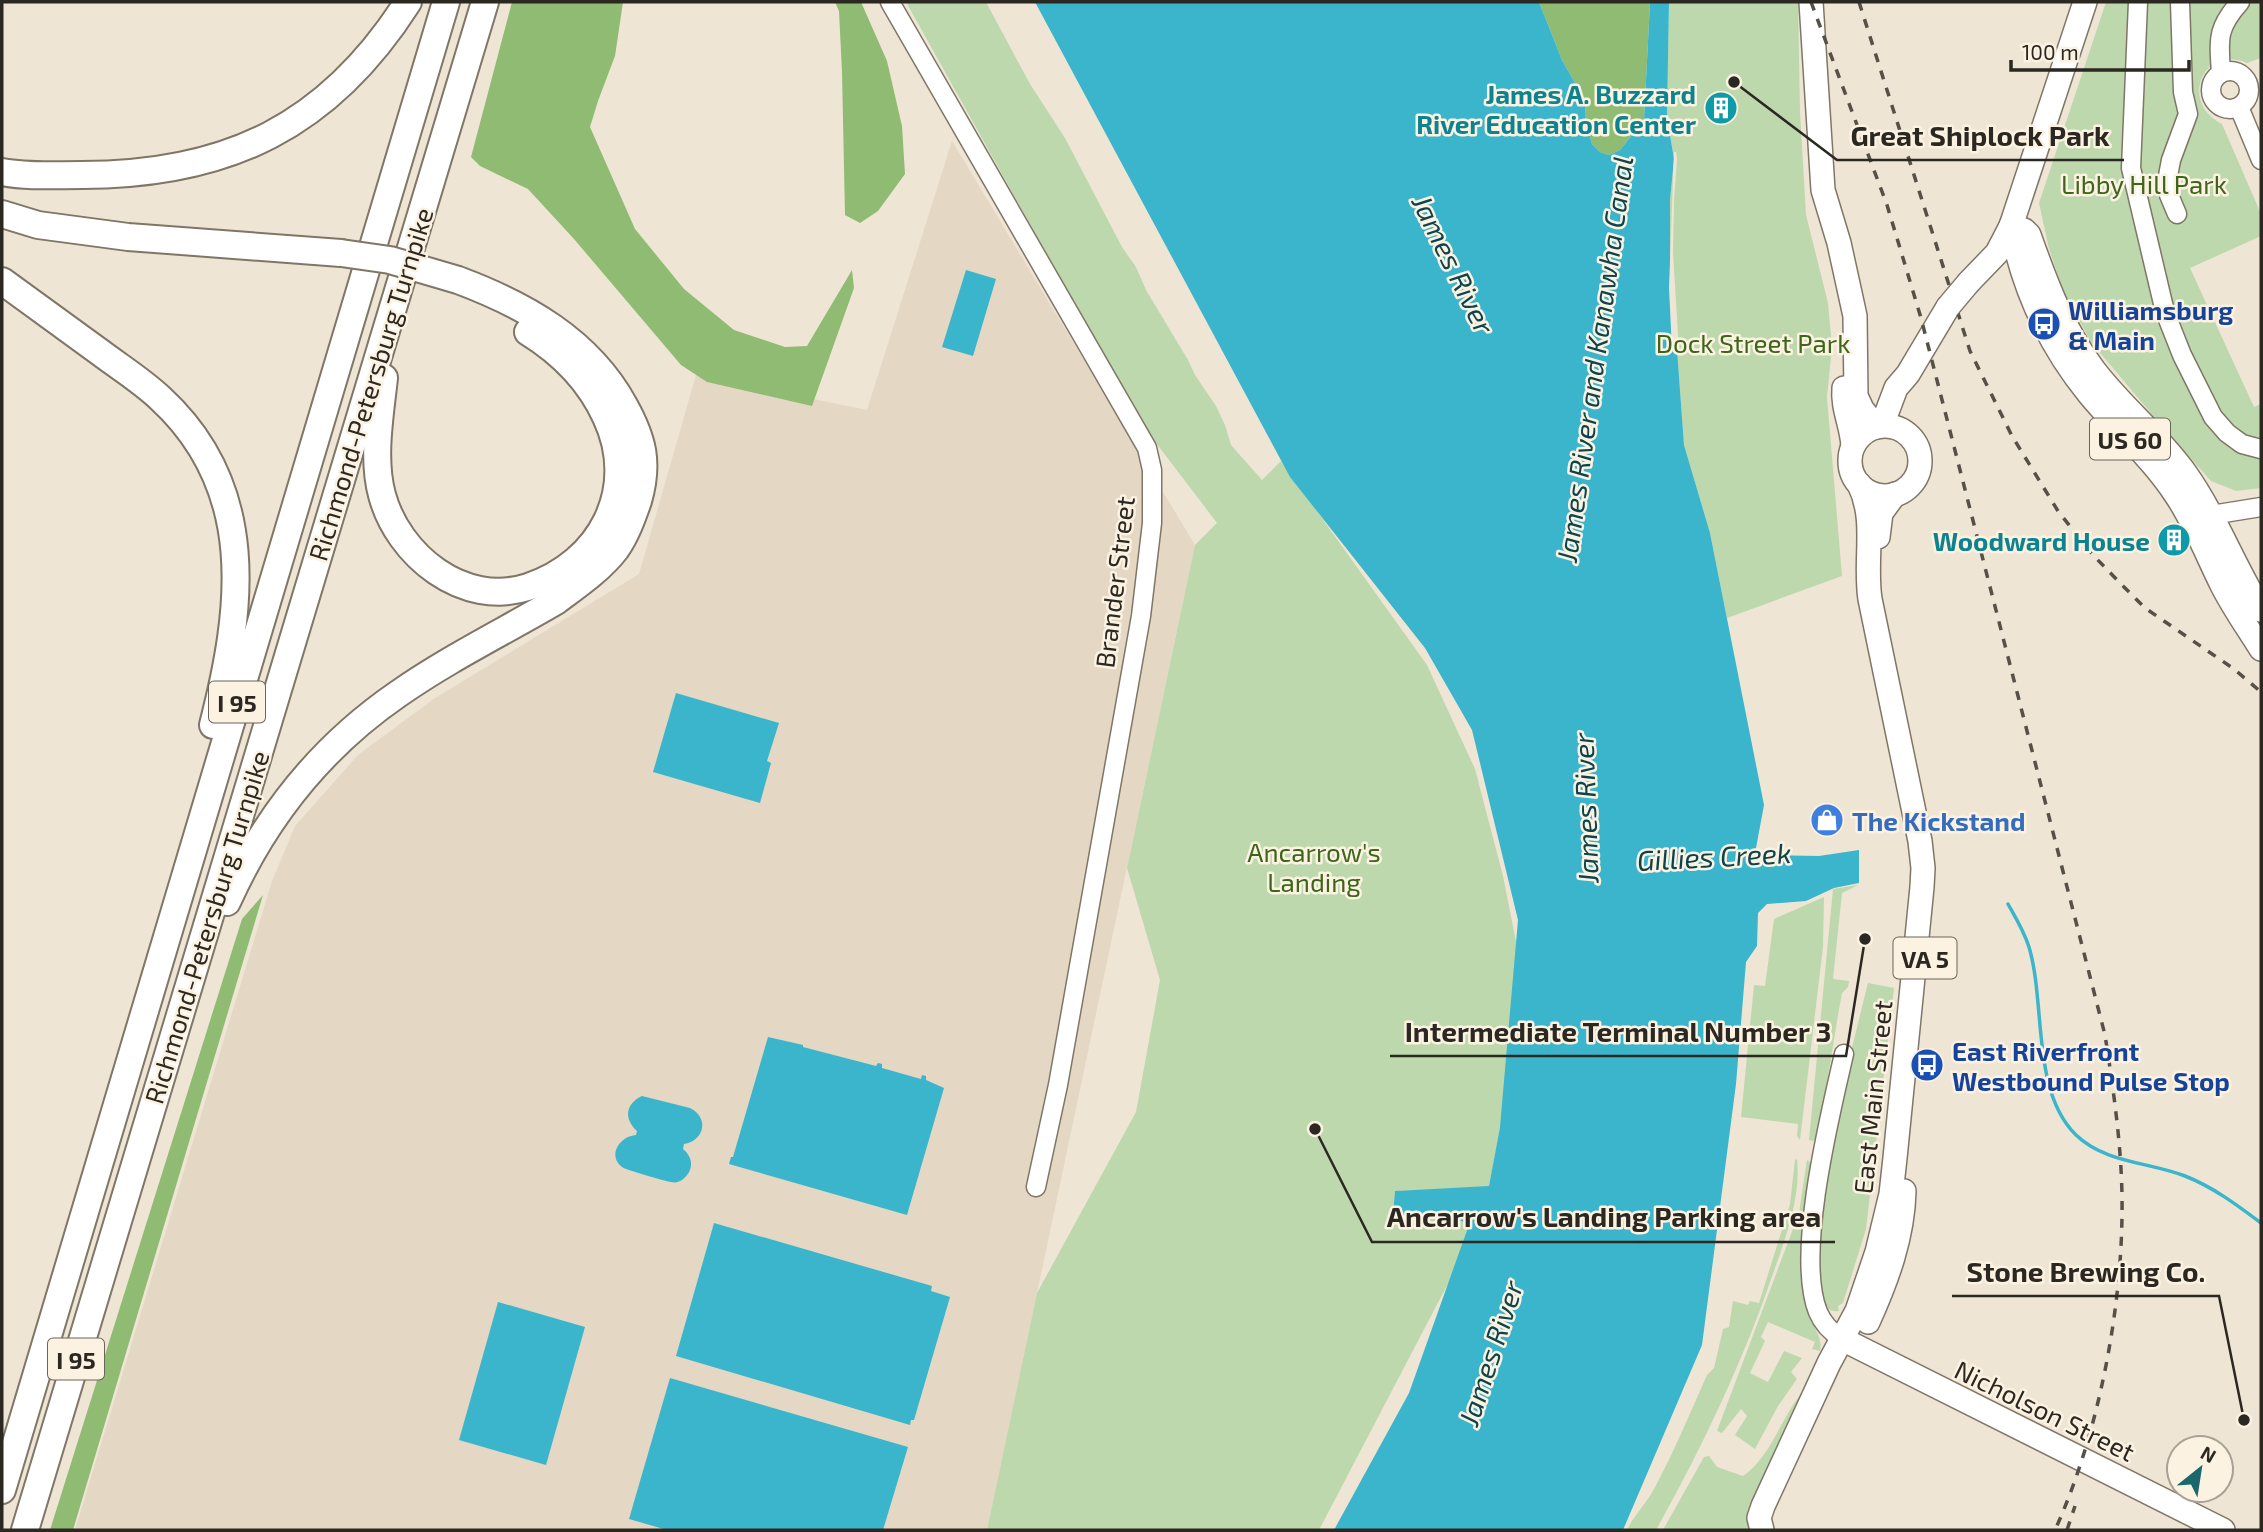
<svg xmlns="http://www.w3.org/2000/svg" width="2263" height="1532" viewBox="0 0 2263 1532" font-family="'Exo 2',sans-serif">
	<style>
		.industrial { fill: #e4d7c4 }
		.green { fill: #bdd8ac }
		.forest { fill: #8fbb73 }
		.water { fill: #3ab5cb }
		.pier { fill: #efe5d5 }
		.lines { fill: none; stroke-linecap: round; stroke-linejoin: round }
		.stream { stroke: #3ab5cb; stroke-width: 3.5 }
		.minor-casing { stroke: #7f7667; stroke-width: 21 }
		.major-casing { stroke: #7f7667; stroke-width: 26 }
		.highway-casing { stroke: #7f7667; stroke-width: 30 }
		.minor { stroke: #fff; stroke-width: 18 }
		.major { stroke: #fff; stroke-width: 23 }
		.highway { stroke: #fff; stroke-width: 26 }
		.rail { stroke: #555048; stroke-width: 3.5; stroke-dasharray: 9 9; stroke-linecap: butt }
		.major-bridge-casing { stroke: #7f7667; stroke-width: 26; stroke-linecap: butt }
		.highway-bridge-casing { stroke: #7f7667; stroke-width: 30; stroke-linecap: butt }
		.major-bridge { stroke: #fff; stroke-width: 23 }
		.highway-bridge { stroke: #fff; stroke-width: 26 }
		.labels { text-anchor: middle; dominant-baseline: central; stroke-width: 5; stroke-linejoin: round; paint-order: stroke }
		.shield { fill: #fcf2e2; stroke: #6a645b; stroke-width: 2 }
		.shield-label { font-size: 24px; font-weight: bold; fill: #2b2721 }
		.culture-label { font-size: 26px; font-weight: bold; fill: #0d838f; stroke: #fcf2e2; text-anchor: end }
		.park-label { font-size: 26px; fill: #3d651b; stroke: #fcf2e2 }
		.transit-label { font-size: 26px; font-weight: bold; fill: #164399; stroke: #fcf2e2; text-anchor: start }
		.street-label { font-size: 26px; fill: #2b2721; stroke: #fcf2e2 }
		.shop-label { font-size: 26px; font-weight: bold; fill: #366cbe; stroke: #fcf2e2; text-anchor: start }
		.water-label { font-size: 28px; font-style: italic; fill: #0c434c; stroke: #fcf2e2 }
		.leader { fill: none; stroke: #2b2721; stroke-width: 2.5 }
		.callout-dot { fill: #2b2721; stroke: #fcf2e2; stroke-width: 2.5 }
		.callout-label { font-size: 28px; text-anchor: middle; font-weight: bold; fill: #2b2721; stroke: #fcf2e2; stroke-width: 5; stroke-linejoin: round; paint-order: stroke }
	</style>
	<rect width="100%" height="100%" fill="#efe5d5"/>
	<!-- industrial -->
	<polygon class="industrial" points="952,141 1195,545 987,1530 75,1530 272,881 295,826 358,755 435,698 639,574 696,375 867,410"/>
	<!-- green -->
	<g class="green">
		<polygon points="906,2 986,2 1030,84 1065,138 1122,247 1136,267 1146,290 1188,360 1195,375 1216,406 1225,425 1231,445 1262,480 1281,461 1427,665 1475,769 1503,876 1523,977 1500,1127 1489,1187 1395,1191 1393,1214 1470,1221 1453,1274 1319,1530 987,1530 1037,1293 1136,1112 1160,980 1127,868 1195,545 1217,523 1150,435 1105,359"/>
		<polygon points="1669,2 1798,2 1800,112 1806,215 1828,303 1832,347 1827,397 1842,576 1727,618 1710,533 1684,445 1670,253 1670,200 1674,159 1667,117"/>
		<path d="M2106 2H2261V58L2247 63C2204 44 2178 102 2222 124L2261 214V236L2190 268 2254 407 2261 404V488L2236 491 2211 481 2160 424 2091 342 2064 293 2049 249 2039 203Z"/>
		<path d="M1858 885 1842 893 1833 979 1849 981 1848 987 1842 993C1833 1041 1827 1089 1817 1137L1813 1141 1809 1140 1833 889Z"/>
		<polygon points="1824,897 1823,947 1800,1140 1797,1136 1798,1124 1741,1117 1754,985 1765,986 1774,919"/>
		<path d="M1868 983 1894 988 1866 1229 1843 1303 1838 1306 1839 1311C1831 1312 1827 1309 1822 1302L1818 1241 1838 1104Z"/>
		<path d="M1797 1159C1801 1195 1787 1234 1775 1268 1744 1360 1703 1446 1656 1530H1627C1634 1515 1646 1504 1654 1489 1674 1452 1690 1413 1707 1375L1714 1368 1723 1329 1729 1327 1733 1301 1748 1305 1750 1301 1759 1303 1790 1204 1795 1160Z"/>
		<path d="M1807 1160 1813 1165C1810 1190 1804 1215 1801 1240 1799 1262 1803 1285 1806 1306 1808 1323 1824 1334 1820 1351L1812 1349 1815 1342 1768 1322 1761 1337 1765 1341 1750 1373 1768 1382 1784 1351 1802 1358 1791 1372 1797 1379 1778 1406 1755 1449 1735 1435 1747 1416 1741 1409 1722 1433 1717 1431 1799 1213Z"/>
		<path d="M1805 1389 1755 1503 1749 1530H1663L1704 1457 1709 1456 1717 1467 1743 1476C1772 1456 1781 1416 1805 1389Z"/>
	</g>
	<!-- forest -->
	<g class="forest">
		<polygon points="512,2 623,2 615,56 598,101 590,127 635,229 684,289 734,330 785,347 807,346 852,270 854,288 812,406 707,382 681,365 574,239 528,189 480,166 471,157"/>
		<polygon points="835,2 861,2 887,61 902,126 905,174 878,211 860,223 845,215 842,72 839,11"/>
		<polygon points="1539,2 1650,2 1644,120 1620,150 1609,155 1600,152 1592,144 1586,123 1585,101 1562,60"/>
		<polygon points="263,895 73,1530 50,1530 242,919"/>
	</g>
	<!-- water -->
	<g class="water">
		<polygon points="1035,2 1539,2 1562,60 1585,101 1586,123 1592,144 1600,152 1609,155 1620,150 1644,120 1650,2 1669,2 1667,117 1674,159 1670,200 1670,253 1684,445 1710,533 1764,805 1756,848 1762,855 1819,856 1859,850 1859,883 1834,888 1806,901 1767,904 1758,913 1757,946 1746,962 1736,1084 1702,1345 1623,1530 1334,1530 1409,1393 1470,1222 1393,1214 1395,1191 1489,1186 1500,1127 1518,920 1472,730 1425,648 1290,477"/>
		<polygon points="966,270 996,279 973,356 942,347"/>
		<polygon points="676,693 779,723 767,761 771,763 760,803 653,772"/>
		<polygon points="768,1037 803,1045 803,1047 876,1066 878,1063 882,1064 882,1068 921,1079 922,1075 926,1076 926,1080 944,1088 907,1215 729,1164 731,1157 733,1157"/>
		<path d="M642 1096 690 1108C710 1118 704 1141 684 1144L683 1149C694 1158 694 1171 682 1180 678 1182 676 1183 671 1182 665 1181 626 1170 622 1167 607 1155 620 1136 636 1135L637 1131C624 1119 625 1104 642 1096Z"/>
		<polygon points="714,1223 932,1286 931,1291 950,1297 914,1420 911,1420 910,1425 676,1356"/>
		<polygon points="498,1302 585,1327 546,1465 459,1440"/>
		<polygon points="670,1378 908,1447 883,1530 667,1530 629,1519"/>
	</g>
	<!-- pier -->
	<polygon class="pier" points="1674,152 1676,152 1677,159 1674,200 1673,253 1679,351 1672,350 1669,288"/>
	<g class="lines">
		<!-- stream -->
		<path class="stream" d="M2008 904C2016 918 2024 931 2029 947 2046 1004 2031 1091 2076 1135 2105 1163 2149 1162 2185 1176 2213 1187 2237 1205 2261 1223"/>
		<defs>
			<g id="minor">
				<polyline points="890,2 1147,448 1152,470 1152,523 1141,616 1058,1085 1036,1187"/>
				<polyline points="2138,2 2131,168 2165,312 2182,355 2213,417 2227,433 2242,444 2261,449"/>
				<circle cx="2230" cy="90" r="19"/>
				<path d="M2221 73C2219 40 2216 29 2240 2"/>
				<polyline points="2239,107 2261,160"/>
				<polyline points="2177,214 2169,195 2168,176 2171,160 2188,114 2183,92 2180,2"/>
				<polyline points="2199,517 2261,507"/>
				<path d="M1842 1339C1831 1332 1823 1324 1818 1312 1795 1255 1830 1115 1844 1054"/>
			</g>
			<g id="major">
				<polyline points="1811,2 1823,190 1839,243 1855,316 1856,396 1862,409 1876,427"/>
				<path d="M2011 226C2023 287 2049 345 2089 394 2117 428 2151 457 2176 495 2195 523 2207 555 2222 585 2233 607 2248 628 2261 649"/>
				<path d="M2011 226 2024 230 2029 235C2046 283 2063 329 2094 370 2122 407 2159 436 2186 474 2216 517 2234 566 2261 610"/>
				<polyline points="1969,282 1997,253 2011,226 2085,2"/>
				<path d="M1844 388C1842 408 1852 426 1853 446"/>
				<polyline points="1879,426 1887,412 1896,388 1908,374 1948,307"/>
				<circle cx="1885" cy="461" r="35"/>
				<polyline points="1878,537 1881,513 1895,494"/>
				<path d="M1868 1322C1887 1280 1903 1237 1904 1191"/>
				<polyline points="1842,1339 2223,1530"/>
				<path d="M1762 1530 1759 1518 1763 1506 1829 1363 1857 1311 1877 1252 1891 1194 1895 1158 1922 887 1923 868 1920 841 1870 599C1864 560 1877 520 1859 484"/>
			</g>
			<g id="highway">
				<path d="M2 172C28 177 55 175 82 175 228 175 329 126 408 2"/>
				<polyline points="2,214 38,225 128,237 341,253"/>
				<path d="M2 281C35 305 68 329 101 353 121 368 142 381 160 398 258 488 243 608 213 725"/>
				<path d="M384 378C380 415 372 459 382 495 398 555 463 608 528 587 601 563 640 489 606 417 590 382 562 353 528 332"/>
				<path d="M227 902C265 817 321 747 398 694 448 659 503 632 556 601 576 586 600 570 616 549 626 535 632 518 638 501 649 463 643 439 624 405 588 340 525 305 458 280"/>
				<polyline points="2,1490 446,2"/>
				<polyline points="25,1530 485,2"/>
			</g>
		</defs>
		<!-- minor casing -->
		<use href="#minor" class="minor-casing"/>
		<!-- major casing -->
		<use href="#major" class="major-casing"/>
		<!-- highway casing -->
		<use href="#highway" class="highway-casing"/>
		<!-- minor -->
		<use href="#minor" class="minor"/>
		<!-- major -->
		<use href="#major" class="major"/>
		<!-- highway -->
		<use href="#highway" class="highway"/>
		<!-- rail -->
		<g class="rail">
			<path d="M1811 2 1887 205 1921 318 2105 1035C2114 1094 2123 1154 2122 1215 2121 1316 2097 1438 2055 1530"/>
			<polyline points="1859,2 1970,351 2012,436 2058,511 2092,554 2121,584 2145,608 2234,669 2261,692"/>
			<polyline points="2067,1530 2075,1506"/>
		</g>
		<defs>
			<polyline id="major-bridge" points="1948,307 1969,282"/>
			<polyline id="highway-bridge" points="341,253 390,260 458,280"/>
		</defs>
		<!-- major-bridge casing -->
		<use href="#major-bridge" class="major-bridge-casing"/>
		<!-- highway-bridge casing -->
		<use href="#highway-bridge" class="highway-bridge-casing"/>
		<!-- major-bridge -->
		<use href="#major-bridge" class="major-bridge"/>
		<!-- highway-bridge -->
		<use href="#highway-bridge" class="highway-bridge"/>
	</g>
	<!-- icons -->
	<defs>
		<symbol id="building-disc" viewBox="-11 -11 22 22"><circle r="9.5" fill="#0f9aa8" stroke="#fcf2e2"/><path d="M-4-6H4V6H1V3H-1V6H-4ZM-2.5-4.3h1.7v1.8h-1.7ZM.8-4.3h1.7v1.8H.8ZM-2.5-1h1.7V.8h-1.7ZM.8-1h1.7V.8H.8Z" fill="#fff"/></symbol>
		<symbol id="bus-disc" viewBox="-11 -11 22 22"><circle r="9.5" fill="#1a4fb4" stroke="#fcf2e2"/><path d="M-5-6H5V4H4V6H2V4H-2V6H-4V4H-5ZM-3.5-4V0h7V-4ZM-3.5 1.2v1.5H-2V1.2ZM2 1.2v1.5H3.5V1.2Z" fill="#fff"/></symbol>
		<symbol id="shop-disc" viewBox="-11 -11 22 22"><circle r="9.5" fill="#3f7fe0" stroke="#fcf2e2"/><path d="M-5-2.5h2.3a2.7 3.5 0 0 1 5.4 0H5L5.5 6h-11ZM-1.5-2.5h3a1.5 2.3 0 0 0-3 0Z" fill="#fff"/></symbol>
	</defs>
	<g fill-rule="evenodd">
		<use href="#building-disc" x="1702" y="89" width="38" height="38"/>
		<use href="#bus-disc" x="2025" y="305" width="38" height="38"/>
		<use href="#building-disc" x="2155" y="521" width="38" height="38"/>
		<use href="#shop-disc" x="1808" y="801" width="38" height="38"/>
		<use href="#bus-disc" x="1908" y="1046" width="38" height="38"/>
	</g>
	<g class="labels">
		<!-- shield labels -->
		<g class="shield">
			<rect x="2090" y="418.5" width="80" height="41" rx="5"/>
			<rect x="209" y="681.5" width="56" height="41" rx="5"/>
			<rect x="1893.5" y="937.5" width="63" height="41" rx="5"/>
			<rect x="48" y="1338.5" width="56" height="41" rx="5"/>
		</g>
		<g class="shield-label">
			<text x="2130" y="439">US 60</text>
			<text x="237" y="702">I 95</text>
			<text x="1925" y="958">VA 5</text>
			<text x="76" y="1359">I 95</text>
		</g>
		<!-- culture labels -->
		<g class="culture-label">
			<text x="1696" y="93">James A. Buzzard<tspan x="1696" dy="30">River Education Center</tspan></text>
			<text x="2150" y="540">Woodward House</text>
		</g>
		<!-- park labels -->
		<g class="park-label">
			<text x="2144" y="183">Libby Hill Park</text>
			<text x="1753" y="342">Dock Street Park</text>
			<text x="1314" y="851">Ancarrow's<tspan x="1314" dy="30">Landing</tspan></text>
		</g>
		<!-- transit labels -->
		<g class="transit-label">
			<text x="2068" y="309">Williamsburg<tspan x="2068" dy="30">&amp; Main</tspan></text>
			<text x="1952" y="1050">East Riverfront<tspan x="1952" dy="30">Westbound Pulse Stop</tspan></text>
		</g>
		<!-- street labels -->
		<g class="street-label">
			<text transform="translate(370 384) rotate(-73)">Richmond-Petersburg Turnpike</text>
			<text transform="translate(1114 582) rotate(-83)">Brander Street</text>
			<text transform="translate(206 927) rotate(-73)">Richmond-Petersburg Turnpike</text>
			<text transform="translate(1872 1097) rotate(-84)">East Main Street</text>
			<text transform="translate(2045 1410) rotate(26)">Nicholson Street</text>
		</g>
		<!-- shop labels -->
		<g class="shop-label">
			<text x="1852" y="820">The Kickstand</text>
		</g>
		<!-- water labels -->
		<g class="water-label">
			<text transform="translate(1454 264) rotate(64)">James River</text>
			<text transform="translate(1594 359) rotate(-82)">James River and Kanawha Canal</text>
			<text transform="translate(1585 808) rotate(-92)">James River</text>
			<text transform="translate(1714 856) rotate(-3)">Gillies Creek</text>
			<text transform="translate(1490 1353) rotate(-72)">James River</text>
		</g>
	</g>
	<!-- callouts -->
	<path class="leader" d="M1734 82L1837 160H2124M1865 939L1846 1056H1390M1315 1129L1372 1242H1835M2244 1420L2219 1296H1952"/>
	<g class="callout-dot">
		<circle cx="1734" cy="82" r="7"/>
		<circle cx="1865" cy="939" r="7"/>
		<circle cx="1315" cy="1129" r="7"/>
		<circle cx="2244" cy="1420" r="7"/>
	</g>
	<g class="callout-label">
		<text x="1980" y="146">Great Shiplock Park</text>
		<text x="1618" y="1042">Intermediate Terminal Number 3</text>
		<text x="1604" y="1227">Ancarrow's Landing Parking area</text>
		<text x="2086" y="1282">Stone Brewing Co.</text>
	</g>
	<!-- border -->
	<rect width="2263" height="1532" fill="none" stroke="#2b2721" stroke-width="7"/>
	<!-- north arrow -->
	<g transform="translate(2200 1469) rotate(30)"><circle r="33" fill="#fcf2e2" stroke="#a8a195" stroke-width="2"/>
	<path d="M0-5L12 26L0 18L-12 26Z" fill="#1a6869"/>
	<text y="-10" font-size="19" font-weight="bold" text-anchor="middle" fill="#2b2721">N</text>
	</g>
	<!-- scale -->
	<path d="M2011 60v10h178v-10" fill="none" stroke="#2b2721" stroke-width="3.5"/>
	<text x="2022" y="60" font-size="21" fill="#2b2721" stroke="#fcf2e2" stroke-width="5" paint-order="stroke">100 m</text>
</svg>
